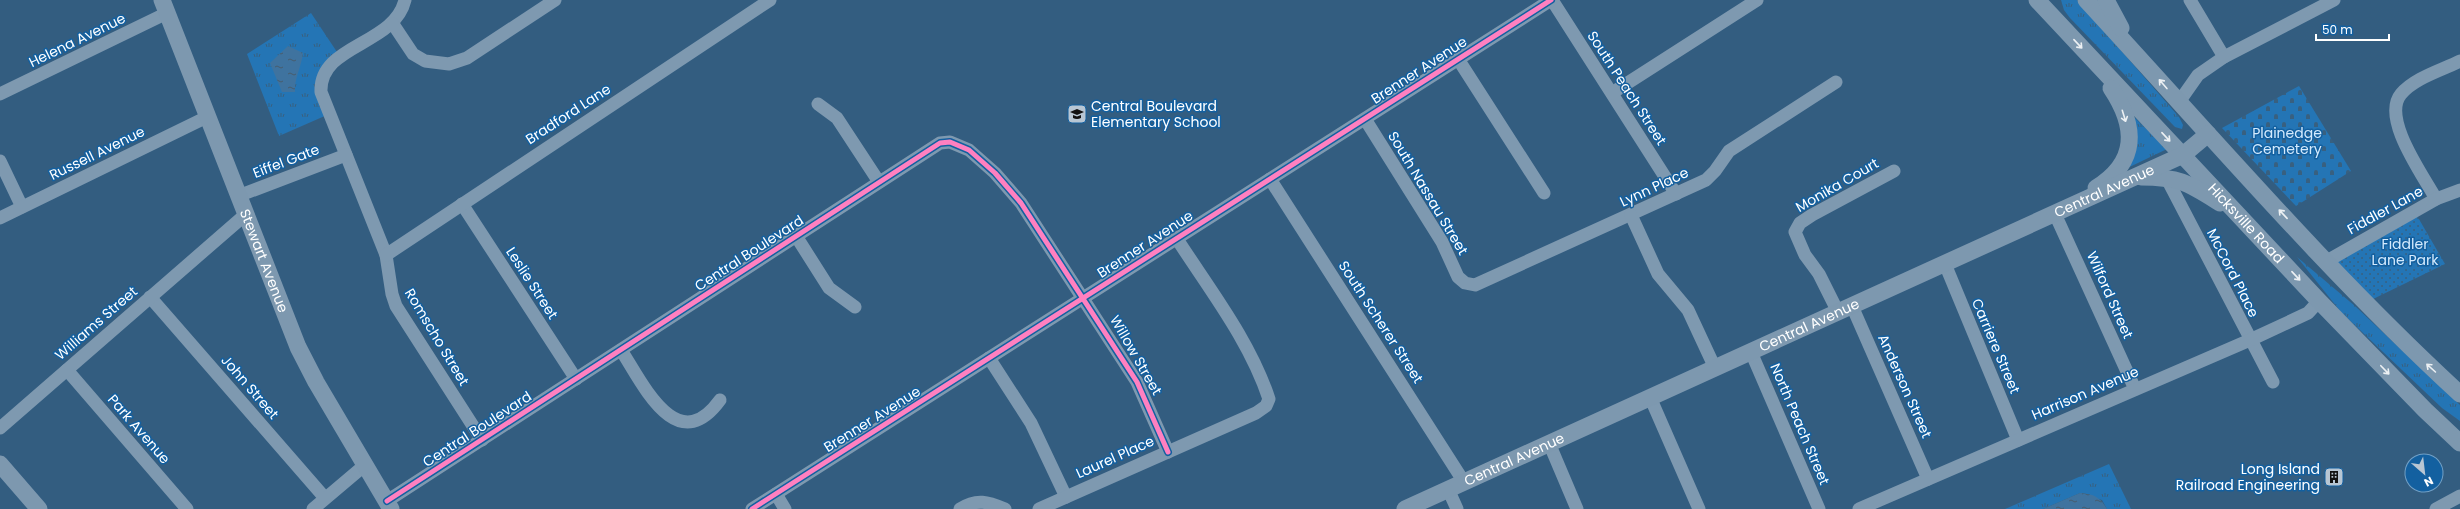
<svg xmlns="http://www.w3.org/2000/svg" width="2460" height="509" viewBox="0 0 2460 509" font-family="Poppins,sans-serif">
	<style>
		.grass { fill: url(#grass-tufts) }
		.cemetery { fill: url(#cemetery-stones) }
		.park { fill: url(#park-dots) }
		.water { fill: url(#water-ripples) }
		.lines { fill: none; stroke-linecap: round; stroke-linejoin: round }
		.minor { stroke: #7e99b0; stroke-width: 13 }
		.major { stroke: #7d98af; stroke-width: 17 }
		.cycleway-casing { stroke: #1360a0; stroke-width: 8 }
		.cycleway { stroke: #ff80c0; stroke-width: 5 }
		.oneway { stroke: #ecf0f3 }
		.labels { text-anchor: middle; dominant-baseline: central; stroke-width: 3; stroke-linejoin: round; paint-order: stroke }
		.street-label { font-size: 14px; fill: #fff; stroke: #1360a0 }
		.poi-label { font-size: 14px; fill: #fff; stroke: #1360a0; text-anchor: start }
		.park-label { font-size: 14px; fill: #d4ebfe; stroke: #1360a0 }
	</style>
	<defs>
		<pattern id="grass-tufts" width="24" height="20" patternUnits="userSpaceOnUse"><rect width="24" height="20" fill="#2475b5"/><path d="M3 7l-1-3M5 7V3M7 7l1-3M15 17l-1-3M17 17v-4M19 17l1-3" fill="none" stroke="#386080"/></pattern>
		<pattern id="cemetery-stones" width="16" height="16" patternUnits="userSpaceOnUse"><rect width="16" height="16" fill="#2475b5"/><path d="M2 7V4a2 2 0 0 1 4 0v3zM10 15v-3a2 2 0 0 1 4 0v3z" fill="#386080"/></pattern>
		<pattern id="park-dots" width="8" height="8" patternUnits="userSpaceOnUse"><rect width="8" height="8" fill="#2475b5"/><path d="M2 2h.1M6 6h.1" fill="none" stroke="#386080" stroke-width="1.8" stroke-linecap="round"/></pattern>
		<pattern id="water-ripples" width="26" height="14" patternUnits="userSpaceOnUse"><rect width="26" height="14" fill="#3f739f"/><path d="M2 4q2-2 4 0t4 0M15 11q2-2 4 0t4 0" fill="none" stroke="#475c6d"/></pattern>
	</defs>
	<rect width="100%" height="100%" fill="#335d80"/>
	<!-- grass -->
	<g class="grass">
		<polygon points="2061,0 2077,0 2179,117 2183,125 2182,129 2175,127 2070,18 2064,10"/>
		<polygon points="311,13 339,55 326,64 327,115 279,136 247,54"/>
		<polygon points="2133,116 2167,149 2119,172"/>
		<polygon points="2297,257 2355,306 2460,405 2460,421 2442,408 2341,312"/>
		<polygon points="2109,464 2131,509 2107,509 2102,500 2080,493 2043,509 2005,509"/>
	</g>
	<!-- cemetery -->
	<polygon class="cemetery" points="2299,86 2351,171 2296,206 2222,128"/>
	<!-- park -->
	<polygon class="park" points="2416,214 2445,264 2369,301 2332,262"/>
	<!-- water -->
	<g class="water">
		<path d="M288 46 303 53C301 68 294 79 295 92H282L270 63Z"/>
		<path d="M2080 493C2094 494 2100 497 2107 509H2043Z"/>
	</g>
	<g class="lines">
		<!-- minor -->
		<g class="minor">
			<path d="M405 0C394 46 319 44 321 92L386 255 392 294 396 306 482 440"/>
			<polyline points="1552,0 1676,194"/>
			<polyline points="2190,0 2224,57"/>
			<polyline points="393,24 413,54 425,61 449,64 467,58 555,0"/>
			<polyline points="1458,59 1544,193"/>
			<polyline points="1612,93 1757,0"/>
			<polyline points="0,94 167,13"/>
			<polyline points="2179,102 2198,75 2224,57 2334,0"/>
			<polyline points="818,104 837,118 879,182"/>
			<polyline points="1365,119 1442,242 1458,277 1465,283 1475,285 1706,180 1715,171 1729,151 1836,82"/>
			<polyline points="0,161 22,207"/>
			<polyline points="2166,177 2273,382"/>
			<polyline points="1270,179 1464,482"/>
			<polyline points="238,196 346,155"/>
			<path d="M2436 199C2423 175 2381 118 2401 94 2414 78 2442 70 2460 61"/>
			<polyline points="462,204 576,379"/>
			<polyline points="2055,214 2135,389"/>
			<polyline points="1631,215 1658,274 1688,310 1715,368"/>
			<polyline points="0,218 207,117"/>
			<polyline points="796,236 829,288 855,307"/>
			<polyline points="386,255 770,0"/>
			<polyline points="2327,261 2436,199 2460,190"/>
			<polyline points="1945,264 2018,440"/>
			<polyline points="150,297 325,498"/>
			<polyline points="1852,306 1928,479"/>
			<polyline points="1838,312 1819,274 1805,255 1795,232 1800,223 1812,215 1894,171"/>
			<path d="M621 350C643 384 677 459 720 400"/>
			<polyline points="1751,352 1819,509"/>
			<polyline points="989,358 1031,423 1066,497"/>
			<polyline points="67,370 187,509"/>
			<polyline points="1650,397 1699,509"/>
			<polyline points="0,428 245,215"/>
			<polyline points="1549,443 1577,509"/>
			<polyline points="1448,489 1457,509"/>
			<polyline points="776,494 785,509"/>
			<polyline points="387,501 940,143 950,142 969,150 995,173 1021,203 1137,382 1168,452"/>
			<polyline points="313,509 365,465"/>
			<polyline points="752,509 1551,0"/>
			<path d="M960 509C977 498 988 502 1005 509"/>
			<path d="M1039 509 1256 413 1266 406 1269 399C1250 341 1210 290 1177 239"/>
			<polyline points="1859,509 2250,340 2308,313 2319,301"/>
			<polyline points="2436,509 2460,496"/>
		</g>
		<!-- major -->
		<g class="major">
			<path id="s1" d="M162 0 298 347 316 382 391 509"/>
			<path id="s2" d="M2037 0 2319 301 2425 410 2460 443"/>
			<path d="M2086 0C2209 133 2327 272 2460 394"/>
			<polyline points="2106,0 2121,28"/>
			<path d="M2141 177C2180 177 2188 183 2220 203"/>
			<path d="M2096 188C2138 162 2137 127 2111 88"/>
			<polyline points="0,464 39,509"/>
			<path id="s3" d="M1405 509 2183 155 2208 134"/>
		</g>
		<defs>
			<g id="cycleway">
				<polyline points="387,501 940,143 950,142 969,150 995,173 1021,203 1137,382 1168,452"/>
				<polyline points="752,509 1551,0"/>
			</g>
		</defs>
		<!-- cycleway casing -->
		<use href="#cycleway" class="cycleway-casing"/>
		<!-- cycleway -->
		<use href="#cycleway" class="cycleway"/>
	</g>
	<!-- one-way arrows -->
	<defs><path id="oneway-shaft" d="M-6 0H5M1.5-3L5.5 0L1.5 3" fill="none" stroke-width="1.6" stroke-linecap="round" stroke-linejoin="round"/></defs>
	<g class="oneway">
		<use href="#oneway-shaft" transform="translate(2078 44) rotate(47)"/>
		<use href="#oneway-shaft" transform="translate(2163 84) rotate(-131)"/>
		<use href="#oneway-shaft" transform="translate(2124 116) rotate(73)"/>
		<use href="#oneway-shaft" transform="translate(2166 137) rotate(47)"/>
		<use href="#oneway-shaft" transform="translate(2283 214) rotate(-133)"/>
		<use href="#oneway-shaft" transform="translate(2296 276) rotate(47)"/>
		<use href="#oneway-shaft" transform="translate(2431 368) rotate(-138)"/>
		<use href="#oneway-shaft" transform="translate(2385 370) rotate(46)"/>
	</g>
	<!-- icons -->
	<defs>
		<symbol id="school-square" viewBox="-11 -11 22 22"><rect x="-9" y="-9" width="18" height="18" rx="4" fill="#b8c6d3" stroke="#1360a0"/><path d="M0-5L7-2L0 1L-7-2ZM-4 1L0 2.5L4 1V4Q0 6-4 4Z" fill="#111"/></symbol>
		<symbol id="building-square" viewBox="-11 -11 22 22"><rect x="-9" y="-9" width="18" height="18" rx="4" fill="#b8c6d3" stroke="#1360a0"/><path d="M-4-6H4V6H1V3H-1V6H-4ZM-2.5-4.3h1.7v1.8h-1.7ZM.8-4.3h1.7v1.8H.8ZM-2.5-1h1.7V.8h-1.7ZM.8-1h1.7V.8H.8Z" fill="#111"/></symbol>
	</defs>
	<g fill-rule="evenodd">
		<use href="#school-square" x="1066" y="103" width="22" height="22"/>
		<use href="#building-square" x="2323" y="466" width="22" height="22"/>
	</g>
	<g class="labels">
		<!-- street labels -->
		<g class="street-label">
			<text transform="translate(77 40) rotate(-26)">Helena Avenue</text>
			<text transform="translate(1419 70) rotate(-33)">Brenner Avenue</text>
			<text transform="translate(1627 88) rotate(57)">South Peach Street</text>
			<text transform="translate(568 114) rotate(-33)">Bradford Lane</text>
			<text transform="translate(97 153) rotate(-26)">Russell Avenue</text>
			<text transform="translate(286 161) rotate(-21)">Eiffel Gate</text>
			<text transform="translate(1837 185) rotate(-30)">Monika Court</text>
			<text transform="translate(1654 187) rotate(-25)">Lynn Place</text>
			<text stroke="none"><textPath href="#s3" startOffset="768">Central Avenue</textPath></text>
			<text transform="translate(1428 193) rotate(59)">South Nassau Street</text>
			<text transform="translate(2385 210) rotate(-29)">Fiddler Lane</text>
			<text stroke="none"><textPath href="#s2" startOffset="306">Hicksville Road</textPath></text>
			<text transform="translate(1145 244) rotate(-33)">Brenner Avenue</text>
			<text transform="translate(749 253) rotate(-33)">Central Boulevard</text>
			<text stroke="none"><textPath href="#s1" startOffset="280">Stewart Avenue</textPath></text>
			<text transform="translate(2233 273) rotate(63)">McCord Place</text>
			<text transform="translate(532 283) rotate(57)">Leslie Street</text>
			<text transform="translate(2110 295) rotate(66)">Wilford Street</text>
			<text transform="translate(1381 322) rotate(57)">South Scherer Street</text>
			<text transform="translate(96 323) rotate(-41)">Williams Street</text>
			<text stroke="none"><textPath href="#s3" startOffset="444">Central Avenue</textPath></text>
			<text transform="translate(437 337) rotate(59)">Romscho Street</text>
			<text transform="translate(1996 346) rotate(67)">Carriere Street</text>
			<text transform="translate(1136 355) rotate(60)">Willow Street</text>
			<text transform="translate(1905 386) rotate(66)">Anderson Street</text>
			<text transform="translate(250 387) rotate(49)">John Street</text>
			<text transform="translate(2085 393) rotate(-23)">Harrison Avenue</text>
			<text transform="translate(872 419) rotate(-32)">Brenner Avenue</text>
			<text transform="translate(1800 424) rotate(67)">North Peach Street</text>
			<text transform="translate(139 429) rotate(49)">Park Avenue</text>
			<text transform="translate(477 429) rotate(-33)">Central Boulevard</text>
			<text transform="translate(1115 457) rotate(-24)">Laurel Place</text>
			<text stroke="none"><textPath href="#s3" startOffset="120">Central Avenue</textPath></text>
		</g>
		<!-- poi labels -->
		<g class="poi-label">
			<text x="1091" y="106">Central Boulevard<tspan x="1091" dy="16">Elementary School</tspan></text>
			<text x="2320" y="469" text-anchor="end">Long Island<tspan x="2320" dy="16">Railroad Engineering</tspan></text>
		</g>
		<!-- park labels -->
		<g class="park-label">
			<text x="2287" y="133">Plainedge<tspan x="2287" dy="16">Cemetery</tspan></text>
			<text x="2405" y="244">Fiddler<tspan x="2405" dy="16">Lane Park</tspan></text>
		</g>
	</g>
	<!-- north arrow -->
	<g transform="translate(2424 473) rotate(152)"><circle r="19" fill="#1360a0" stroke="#71a0c6"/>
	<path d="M0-3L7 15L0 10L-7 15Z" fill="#b8c6d3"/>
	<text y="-6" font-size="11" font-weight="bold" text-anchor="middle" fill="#ffffff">N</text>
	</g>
	<!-- scale -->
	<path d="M2316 34v6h73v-6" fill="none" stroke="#ffffff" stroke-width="2"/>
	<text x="2322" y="34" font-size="12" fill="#ffffff" stroke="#1360a0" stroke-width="3" paint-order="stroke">50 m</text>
</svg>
